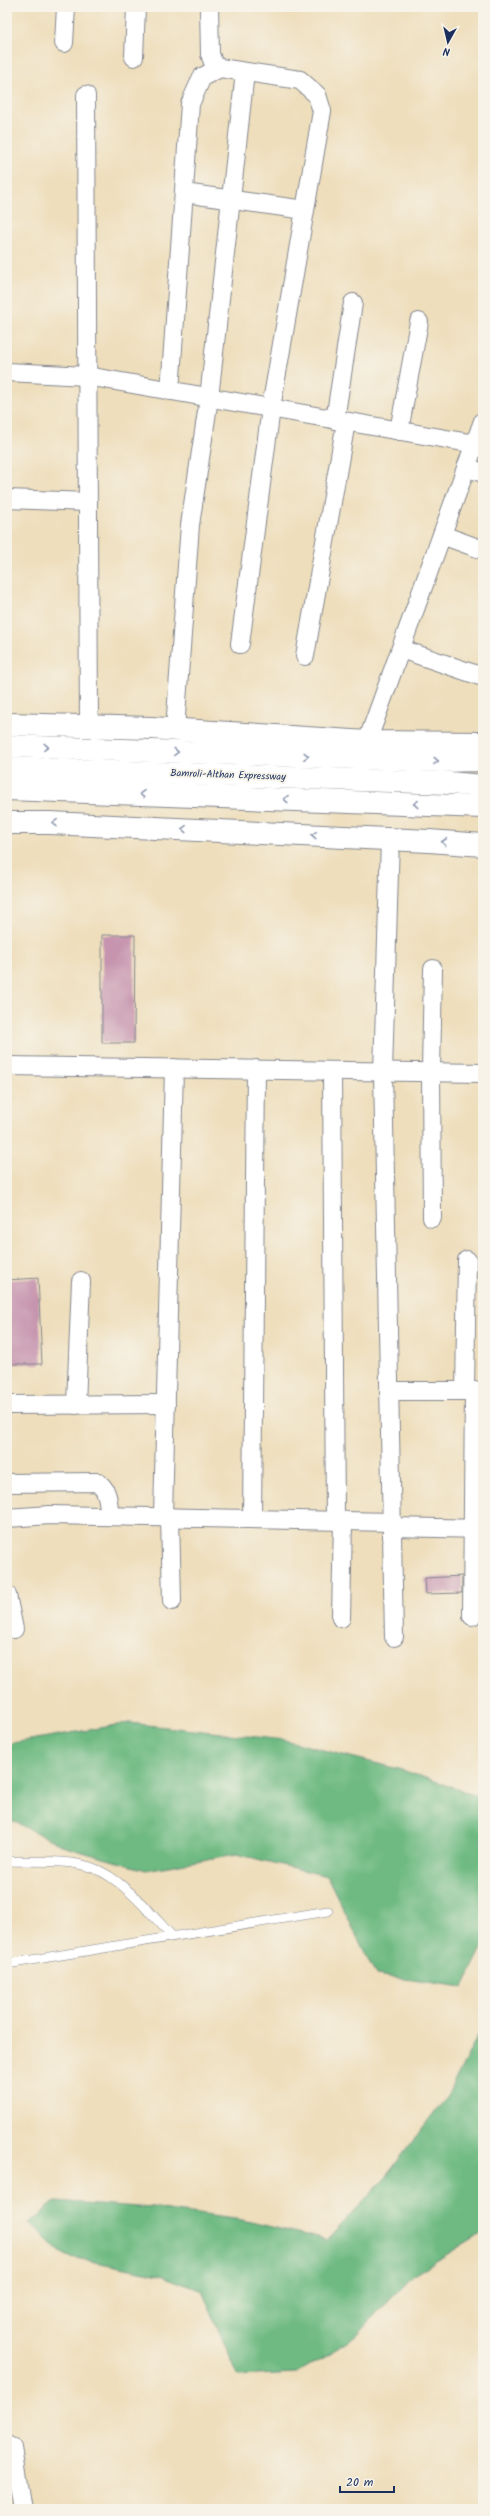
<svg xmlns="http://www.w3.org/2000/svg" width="490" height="2516" viewBox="0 0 490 2516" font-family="Kalam,sans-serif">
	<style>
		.forest { fill: #6eba82; stroke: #447470 }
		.building { fill: #c694af }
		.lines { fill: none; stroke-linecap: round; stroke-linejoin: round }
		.service-casing { stroke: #84868d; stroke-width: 10 }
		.minor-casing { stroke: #84868d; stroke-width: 20 }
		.tertiary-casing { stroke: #84868d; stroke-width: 24 }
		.secondary-casing { stroke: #84868d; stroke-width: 24 }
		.primary-casing { stroke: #84868d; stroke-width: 24 }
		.service { stroke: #fff; stroke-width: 9 }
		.minor { stroke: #fff; stroke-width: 18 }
		.tertiary { stroke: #fff; stroke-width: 22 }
		.secondary { stroke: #fff; stroke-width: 22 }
		.primary { stroke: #fff; stroke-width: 22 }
		.oneway { stroke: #8d97ae }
		.labels { text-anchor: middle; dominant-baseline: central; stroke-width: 3.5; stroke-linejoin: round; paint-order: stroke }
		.street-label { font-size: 10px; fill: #1b2f5e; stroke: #f7f3e8 }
	</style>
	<rect width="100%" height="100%" fill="#f7f3e8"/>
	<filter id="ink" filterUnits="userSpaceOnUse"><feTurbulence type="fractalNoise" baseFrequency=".025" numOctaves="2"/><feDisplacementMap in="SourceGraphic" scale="8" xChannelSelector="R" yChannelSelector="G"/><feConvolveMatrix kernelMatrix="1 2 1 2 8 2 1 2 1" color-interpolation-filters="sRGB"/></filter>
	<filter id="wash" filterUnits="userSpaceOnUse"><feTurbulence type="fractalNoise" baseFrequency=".012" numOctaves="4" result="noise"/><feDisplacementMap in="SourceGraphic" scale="16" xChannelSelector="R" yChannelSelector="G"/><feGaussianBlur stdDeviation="0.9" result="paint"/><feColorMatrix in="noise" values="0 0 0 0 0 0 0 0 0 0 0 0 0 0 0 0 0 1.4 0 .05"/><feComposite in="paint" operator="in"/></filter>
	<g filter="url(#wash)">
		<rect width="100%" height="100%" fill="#eedebc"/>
		<!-- forest -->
		<g class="forest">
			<polygon points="129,1723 284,1740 402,1770 483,1798 483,1946 463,1987 376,1975 327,1876 236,1854 146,1870 65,1847 7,1818 7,1744"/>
			<polygon points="483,2025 483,2232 412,2276 348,2343 297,2373 238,2376 202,2291 160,2275 66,2256 29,2223 56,2201 153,2208 242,2220 327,2240 382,2182 448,2094"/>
		</g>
		<g id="blocks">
			<!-- building -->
			<g class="building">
				<polygon points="102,935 135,935 134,1043 102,1043"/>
				<polygon points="38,1278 42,1364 7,1364 7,1280"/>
				<polygon points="462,1576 462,1593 426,1594 425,1578"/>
			</g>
		</g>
	</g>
	<g filter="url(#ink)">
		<use href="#blocks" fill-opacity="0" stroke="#84868d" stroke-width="1"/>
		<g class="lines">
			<defs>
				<g id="service">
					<path d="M7 1861C34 1862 67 1859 93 1868 122 1878 151 1914 172 1936"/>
					<polyline points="7,1964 328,1911"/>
				</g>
				<g id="minor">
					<polyline points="209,7 210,54 214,65 220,68 300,80 317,95 322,111 271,408 240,644"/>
					<polyline points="64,43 66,7"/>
					<polyline points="134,57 136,7"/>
					<polyline points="86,95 89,727"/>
					<polyline points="184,193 305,210"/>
					<polyline points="7,372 87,376 475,444"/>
					<polyline points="170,391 190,104 202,77 220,68"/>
					<polyline points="335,420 353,303"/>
					<polyline points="399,431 419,322"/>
					<polyline points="466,467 483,473"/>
					<polyline points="7,499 88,502"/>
					<polyline points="442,535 483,550"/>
					<polyline points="401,649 483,677"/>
					<polyline points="305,656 346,422"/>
					<polyline points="175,729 190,525 209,398 245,72"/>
					<polyline points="367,742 483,421"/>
					<polyline points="390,839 383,1072 394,1637"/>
					<polyline points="7,1066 483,1073"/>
					<polyline points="332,1071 335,1520"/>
					<polyline points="432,1218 431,1072 433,969"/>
					<polyline points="389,1391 476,1391"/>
					<polyline points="465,1391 467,1260"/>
					<polyline points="7,1405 166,1404"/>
					<polyline points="76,1405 81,1281"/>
					<path d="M7 1483 97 1482C109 1489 108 1504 110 1516"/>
					<polyline points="163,1517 174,1068"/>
					<polyline points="170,1517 172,1601"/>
					<polyline points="7,1518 50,1515 392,1522"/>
					<polyline points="252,1519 256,1069"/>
					<polyline points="392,1527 483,1529"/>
					<polyline points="7,1595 14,1629"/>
					<polyline points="472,1616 474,1391"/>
					<polyline points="341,1618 343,1520"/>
					<polyline points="7,2445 12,2448 22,2509"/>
				</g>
				<g id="tertiary">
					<polyline points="7,724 151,728 367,742 483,743"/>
					<polyline points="7,823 50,823 429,841 483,845"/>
				</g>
				<polyline id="secondary" points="7,768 449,783 483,786"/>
				<g id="primary">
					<polyline points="7,746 441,761 483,760"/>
					<polyline points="7,789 483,807"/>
				</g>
			</defs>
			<!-- service casing -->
			<use href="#service" class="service-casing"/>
			<!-- minor casing -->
			<use href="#minor" class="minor-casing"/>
			<!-- tertiary casing -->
			<use href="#tertiary" class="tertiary-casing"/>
			<!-- secondary casing -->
			<use href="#secondary" class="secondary-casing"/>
			<!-- primary casing -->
			<use href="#primary" class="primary-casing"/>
			<!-- service -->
			<use href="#service" class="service"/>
			<!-- minor -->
			<use href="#minor" class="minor"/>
			<!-- tertiary -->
			<use href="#tertiary" class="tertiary"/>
			<!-- secondary -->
			<use href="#secondary" class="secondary"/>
			<!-- primary -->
			<use href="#primary" class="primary"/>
		</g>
		<!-- one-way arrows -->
		<defs><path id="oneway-chevron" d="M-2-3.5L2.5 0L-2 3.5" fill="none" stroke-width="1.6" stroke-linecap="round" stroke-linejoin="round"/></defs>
		<g class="oneway">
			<use href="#oneway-chevron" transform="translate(46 747) rotate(2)"/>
			<use href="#oneway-chevron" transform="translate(176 752) rotate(2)"/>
			<use href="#oneway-chevron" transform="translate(306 756) rotate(2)"/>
			<use href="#oneway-chevron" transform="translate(436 761) rotate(2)"/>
			<use href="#oneway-chevron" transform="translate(142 794) rotate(-178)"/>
			<use href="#oneway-chevron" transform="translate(286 799) rotate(-178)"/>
			<use href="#oneway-chevron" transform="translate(416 804) rotate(-178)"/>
			<use href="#oneway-chevron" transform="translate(55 823) rotate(-178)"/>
			<use href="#oneway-chevron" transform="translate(184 829) rotate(-177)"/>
			<use href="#oneway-chevron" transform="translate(314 835) rotate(-177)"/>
			<use href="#oneway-chevron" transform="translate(444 842) rotate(-174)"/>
		</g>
	</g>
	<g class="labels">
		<!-- street labels -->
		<g class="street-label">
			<text transform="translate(228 775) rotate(2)">Bamroli-Althan Expressway</text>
		</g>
	</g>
	<!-- margin -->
	<rect width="490" height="2516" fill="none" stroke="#f7f3e8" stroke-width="24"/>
	<!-- north arrow -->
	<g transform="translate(448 42) rotate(188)" stroke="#f7f3e8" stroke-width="3" paint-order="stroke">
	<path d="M0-3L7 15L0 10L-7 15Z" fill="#1b2f5e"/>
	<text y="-6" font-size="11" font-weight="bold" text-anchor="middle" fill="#1b2f5e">N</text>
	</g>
	<!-- scale -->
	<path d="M340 2486v6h54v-6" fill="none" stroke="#1b2f5e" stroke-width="2"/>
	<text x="346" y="2486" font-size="12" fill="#1b2f5e" stroke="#f7f3e8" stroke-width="3" paint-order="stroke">20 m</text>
</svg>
